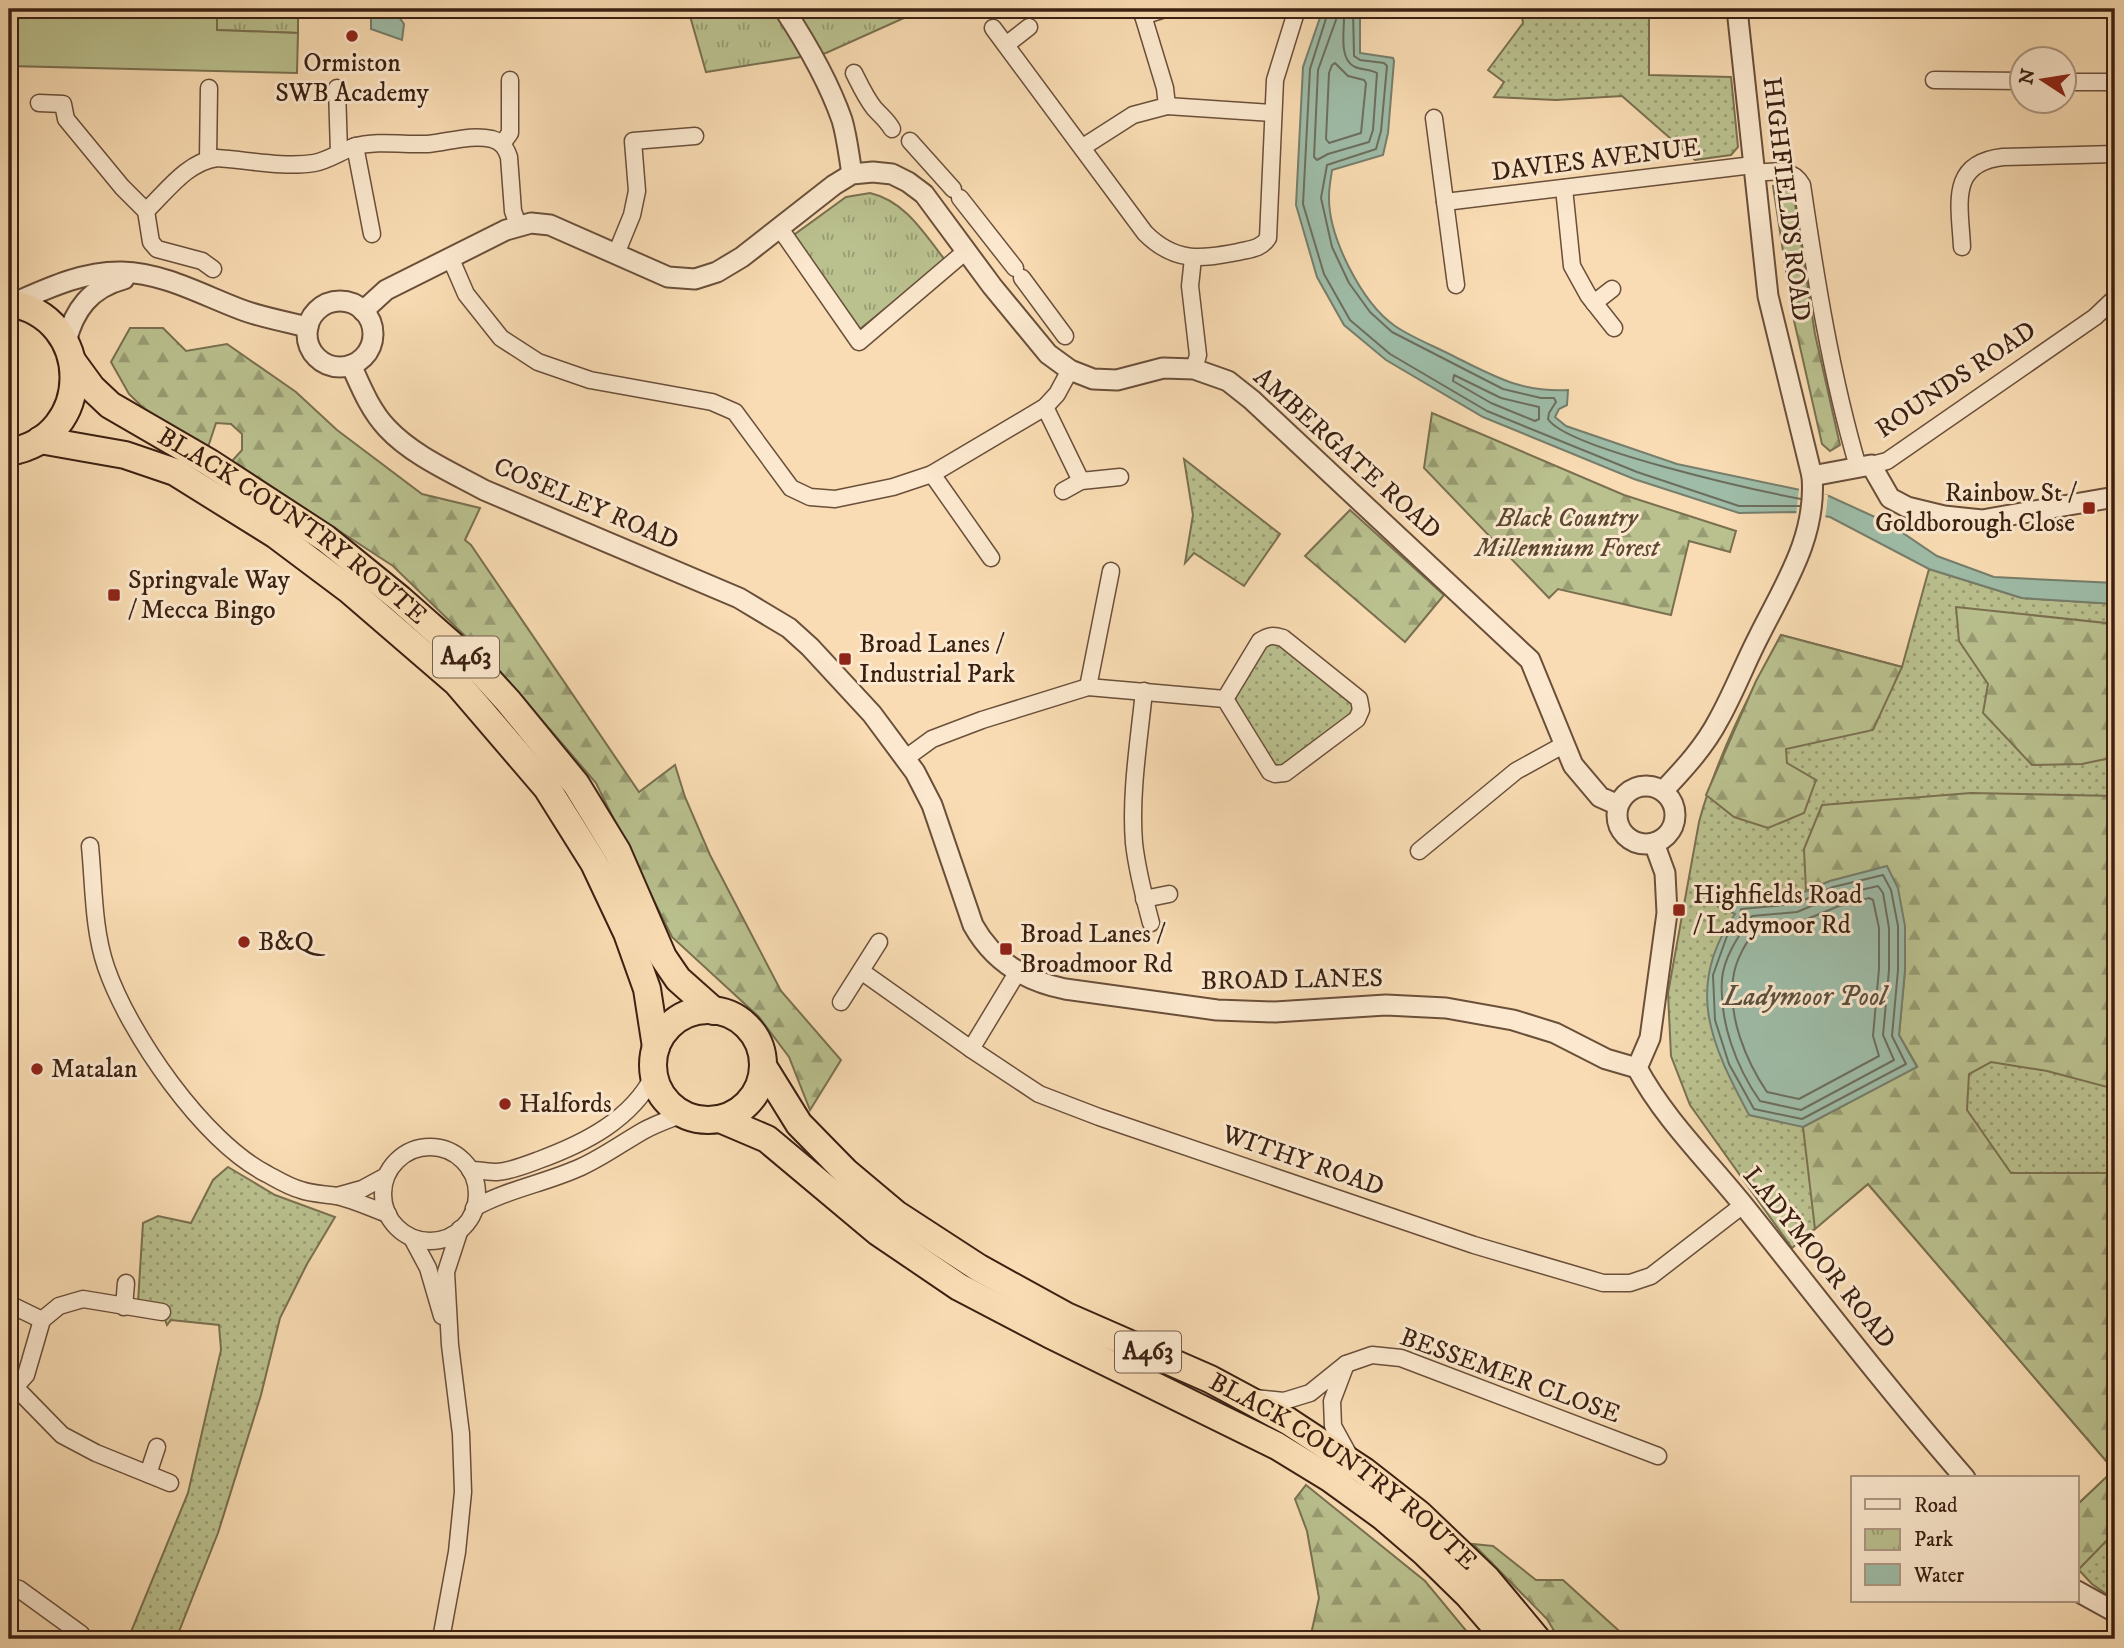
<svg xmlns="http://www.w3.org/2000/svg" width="2124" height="1648" viewBox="0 0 2124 1648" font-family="'IM FELL DW Pica',serif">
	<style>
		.grass { fill: url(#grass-dots); stroke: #7a7050; stroke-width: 2 }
		.forest { fill: url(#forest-firs); stroke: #7a7050; stroke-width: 2 }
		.park { fill: url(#park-tufts); stroke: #7a7050; stroke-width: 2 }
		.pitch { fill: #bac18f; stroke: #7a7050; stroke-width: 2 }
		.water { fill: #9ebca8; stroke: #767e6c; stroke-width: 2 }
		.pier { fill: #f9dcb3 }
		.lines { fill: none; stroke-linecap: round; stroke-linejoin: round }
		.shore { stroke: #6c6e5d; stroke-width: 2 }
		.minor-casing { stroke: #6a4f3a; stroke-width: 19 }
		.tertiary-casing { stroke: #6a4f3a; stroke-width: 23 }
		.trunk-casing { stroke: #3b2012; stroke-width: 30 }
		.minor { stroke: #fbe8ce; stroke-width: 16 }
		.tertiary { stroke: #fbe8ce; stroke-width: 19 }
		.trunk { stroke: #f9dcb3; stroke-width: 26 }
		.poi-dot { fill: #8f2418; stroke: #fbe8ce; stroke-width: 2.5 }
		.labels { text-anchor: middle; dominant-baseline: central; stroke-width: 6; stroke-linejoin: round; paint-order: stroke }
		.shield { fill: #fbe8ce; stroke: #755c4a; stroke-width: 2 }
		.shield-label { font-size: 24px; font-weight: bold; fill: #3b2012 }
		.poi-label { font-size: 26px; fill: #3b2012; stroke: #fbe8ce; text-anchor: start }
		.street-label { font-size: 26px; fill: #3b2012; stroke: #fbe8ce }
		.park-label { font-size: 26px; font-style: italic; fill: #5b4831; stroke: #fbe8ce }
		.water-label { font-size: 28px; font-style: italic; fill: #594f3f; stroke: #fbe8ce }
	</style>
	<defs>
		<pattern id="grass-dots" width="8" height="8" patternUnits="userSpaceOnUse" patternTransform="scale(1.75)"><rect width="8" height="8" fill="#bac18f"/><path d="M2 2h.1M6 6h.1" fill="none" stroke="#989c73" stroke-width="1.8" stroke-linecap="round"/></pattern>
		<pattern id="forest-firs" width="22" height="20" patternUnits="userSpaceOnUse" patternTransform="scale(1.75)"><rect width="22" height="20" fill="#bac18f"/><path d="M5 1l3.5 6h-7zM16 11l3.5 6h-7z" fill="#989c73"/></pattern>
		<pattern id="park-tufts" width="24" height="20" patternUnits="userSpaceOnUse" patternTransform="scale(1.75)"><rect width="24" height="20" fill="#bac18f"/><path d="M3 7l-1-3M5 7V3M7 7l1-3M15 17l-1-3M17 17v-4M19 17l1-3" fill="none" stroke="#989c73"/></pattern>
	</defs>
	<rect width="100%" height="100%" fill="#f9dcb3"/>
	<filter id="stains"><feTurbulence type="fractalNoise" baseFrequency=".00286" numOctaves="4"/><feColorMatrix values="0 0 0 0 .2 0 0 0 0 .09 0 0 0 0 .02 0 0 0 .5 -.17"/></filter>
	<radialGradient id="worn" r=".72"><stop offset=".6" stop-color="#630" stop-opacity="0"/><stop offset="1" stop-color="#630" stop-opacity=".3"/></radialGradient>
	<!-- grass -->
	<g class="grass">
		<polygon points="1528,9 1666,9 1649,12 1649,75 1731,77 1738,147 1731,155 1695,160 1622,96 1556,100 1494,97 1504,82 1488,70 1523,23 1521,10"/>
		<polygon points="1184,459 1280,534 1244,586 1194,553 1185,563 1193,515"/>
		<path d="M1929 569 2022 598 2115 604V1600L2092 1584 2077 1568V1505L2114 1470 1868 1184 1792 1248 1690 1105 1671 1056 1668 993 1699 822C1716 758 1750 693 1781 635L1902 667Z"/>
		<polygon points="1274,641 1352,699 1354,706 1350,714 1284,768 1270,762 1235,705 1236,695 1264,644"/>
		<polygon points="228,1167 275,1195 335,1217 307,1264 280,1318 261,1395 218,1533 176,1639 128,1639 188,1493 221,1350 219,1325 171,1320 167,1325 161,1309 138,1302 143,1223 158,1216 191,1223 213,1180"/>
	</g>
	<!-- forest -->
	<g class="forest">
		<polygon points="1792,184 1815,334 1840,445 1830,451 1822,444 1793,316 1773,186"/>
		<polygon points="130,328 163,328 186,351 227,344 296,392 337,430 422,494 480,508 465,540 471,545 639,792 675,765 685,797 710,855 781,991 841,1060 810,1110 789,1057 759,1017 672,937 596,783 492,662 393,566 232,461 242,450 242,434 231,424 216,423 208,447 159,423 129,394 111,362"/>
		<polygon points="1432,413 1624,495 1736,531 1730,552 1689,541 1671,615 1558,589 1549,598 1424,468"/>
		<polygon points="1350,510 1444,595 1405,642 1305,556"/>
		<polygon points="1956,607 2115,624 2115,757 2082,764 2032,765 1983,713 1988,684 1959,641"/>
		<polygon points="1781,635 1902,667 1873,730 1786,749 1787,763 1816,780 1804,813 1768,828 1734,817 1706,795 1756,681"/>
		<polygon points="1971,793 2115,796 2115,1079 2107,1087 2047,1071 1991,1062 1969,1074 1967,1110 2011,1173 2106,1173 2115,1182 2115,1532 2078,1570 2077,1505 2114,1470 1868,1184 1815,1229 1803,1127 1917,1066 1899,1035 1905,970 1887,867 1830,881 1806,891 1804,849 1822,805"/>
		<polygon points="1306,1485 1425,1581 1473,1639 1310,1639 1319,1598 1307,1531 1295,1499"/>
		<polygon points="1473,1544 1493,1546 1536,1580 1563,1580 1628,1639 1559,1639 1547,1619"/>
	</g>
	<!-- park -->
	<g class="park">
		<polygon points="217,9 298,9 298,33 216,30"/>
		<polygon points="688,9 924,9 826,53 706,72"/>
		<path d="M870 193C905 201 924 233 945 260L860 329 791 237 846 197Z"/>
	</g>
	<!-- pitch -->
	<polygon class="pitch" points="9,9 217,9 217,30 298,33 297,73 9,66"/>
	<!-- water -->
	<g class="water">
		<polygon points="371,9 393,9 404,24 402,40 371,29"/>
		<path d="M1323 9H1360V53L1393 58 1394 61 1388 133 1383 155 1332 170C1331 178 1329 187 1329 196 1328 237 1362 303 1395 326 1414 339 1437 347 1457 358 1498 378 1521 392 1568 390L1567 405 1559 409 1555 417 1566 426 1677 464 1829 496 1888 523 1937 556 1994 577 2115 583V604L2022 598 1929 569 1830 517 1796 512 1739 513 1634 479 1483 417 1386 360 1344 325 1317 277 1296 205 1303 67Z"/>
		<path d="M1887 866 1898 888 1905 926V970L1899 1035 1917 1067 1803 1127 1749 1115C1711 1044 1684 987 1735 914L1708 901 1793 897 1830 881Z"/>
	</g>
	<!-- pier -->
	<polygon class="pier" points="1799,488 1828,495 1825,520 1796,516"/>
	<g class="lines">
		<!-- shore -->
		<g class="shore">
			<polyline points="1329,9 1310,69 1303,204 1324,274 1350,320 1390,354 1487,411 1637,472 1739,506 1800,506"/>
			<path d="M1353 9 1354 56 1360 60 1384 63 1387 66 1381 131 1376 149 1327 165 1321 198 1332 247 1349 283 1370 312 1392 332 1503 389 1541 398H1554L1556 402 1549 413 1548 419C1567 449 1759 491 1801 499"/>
			<path d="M1341 15 1344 18C1344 32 1339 60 1355 67 1362 70 1371 69 1377 73L1373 130 1369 142 1328 154 1317 160 1314 157 1318 70 1337 17Z"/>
			<polygon points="1335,63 1348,76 1364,80 1366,83 1361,133 1329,143 1326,139 1329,73 1332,65"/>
			<polygon points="1454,375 1501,398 1539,407 1539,419 1535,421 1491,403 1453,381"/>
			<polygon points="1883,875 1891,890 1898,926 1898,970 1892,1036 1906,1064 1802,1119 1754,1109 1729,1064 1715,1020 1713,975 1727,936 1740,918 1741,909 1795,904 1833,887"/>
			<path d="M1878 886 1883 893 1889 928V970L1883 1035 1894 1060 1801 1110 1760 1101C1736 1067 1719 1021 1722 979 1724 956 1740 934 1752 916L1797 912 1835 896Z"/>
			<path d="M1869 898 1873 900 1879 928V969L1873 1036 1879 1056 1799 1099 1767 1092C1746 1061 1728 1017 1733 979 1735 960 1747 940 1759 926L1800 922 1839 906Z"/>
		</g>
		<defs>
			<g id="minor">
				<polyline points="1143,16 1165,9"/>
				<path d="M993 28 1145 233C1175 263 1200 259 1238 252 1250 249 1261 249 1268 238L1275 80 1297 9"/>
				<polyline points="1006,45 1029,27"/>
				<path d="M854 73C860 85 866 98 874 108 881 116 887 120 892 129"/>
				<polyline points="1934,80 2022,81"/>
				<polyline points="2064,82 2115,82"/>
				<polyline points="337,88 339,153"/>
				<path d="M39 103 63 104 66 119 122 187 146 211C167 191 187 162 217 158 247 160 285 168 314 163 327 161 340 152 353 147 377 140 404 145 428 144 449 142 471 134 492 139 502 142 506 148 509 157L513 211 518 225"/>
				<polyline points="1167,106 1273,113"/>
				<polyline points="1434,118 1456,285"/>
				<polyline points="910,141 953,189"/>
				<polyline points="502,144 510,133 510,80"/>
				<polyline points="355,146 372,234"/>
				<polyline points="1083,147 1133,115 1167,106 1165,88 1141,9"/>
				<polyline points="208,159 209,88"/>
				<path d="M1754 173C1772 172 1791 166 1802 185 1816 280 1831 375 1858 467"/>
				<polyline points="1564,188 1572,266 1588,295 1614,328"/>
				<polyline points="960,198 1015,268"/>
				<polyline points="1445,202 1753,165"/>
				<polyline points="146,211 151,242 157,249 202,261 213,269"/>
				<polyline points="779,227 859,342 966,251"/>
				<path d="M1962 247C1960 205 1948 163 2003 157L2115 154"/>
				<polyline points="616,254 632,215 637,191 633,141 695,136"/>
				<polyline points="450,257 466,294 501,338 538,362 590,380 712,402 735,412 791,488 810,497 835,499 893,487 932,474 1045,407 1057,394 1070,370"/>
				<polyline points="1193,258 1190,286 1198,355 1194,369"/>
				<polyline points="1022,278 1065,336"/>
				<polyline points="1594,303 1612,289"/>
				<polyline points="1045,407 1081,481"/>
				<polyline points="1871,465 1887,461 2095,317 2115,298"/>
				<polyline points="932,474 991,558"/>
				<polyline points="1063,491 1081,481 1120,477"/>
				<polyline points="1088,687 1111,571"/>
				<path d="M1144 691C1139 741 1130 794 1134 843 1137 870 1144 897 1151 923"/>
				<path d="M906 758 932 739 982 720 1088 687 1225 699 1270 772 1275 774 1285 773 1357 719 1361 710 1359 699 1283 638C1273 635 1269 635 1260 641L1225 699"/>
				<path d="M90 846C94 887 93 929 106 967 129 1034 203 1141 267 1174 278 1180 289 1187 301 1190 312 1194 325 1194 337 1196 354 1200 371 1208 388 1214"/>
				<polyline points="1419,851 1516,771 1565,744"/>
				<polyline points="1144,899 1169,894"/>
				<polyline points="861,971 971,1049 1039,1094 1099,1117 1474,1245 1603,1283 1630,1283 1651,1276 1743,1205"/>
				<polyline points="841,1002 879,942"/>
				<polyline points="971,1049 1017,973"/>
				<circle cx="430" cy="1194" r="47"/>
				<path d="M470 1170C479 1170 488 1172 497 1172 511 1171 526 1165 539 1160 585 1143 631 1120 654 1075"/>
				<polyline points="337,1196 362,1189 386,1176"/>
				<path d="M474 1208C508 1189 546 1183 581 1167 603 1157 622 1143 643 1131 655 1124 670 1119 683 1114"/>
				<polyline points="412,1238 428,1268 442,1316"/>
				<polyline points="9,1304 42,1320"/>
				<polyline points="124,1307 126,1283"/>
				<polyline points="1346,1364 1372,1355 1401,1358 1658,1456"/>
				<polyline points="16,1388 62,1435 96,1453 170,1483"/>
				<polyline points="9,1394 26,1375 42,1320 59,1306 83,1299 162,1312"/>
				<polyline points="1255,1398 1284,1401 1310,1393 1346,1364 1332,1401 1333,1426 1350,1457"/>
				<polyline points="148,1474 157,1447"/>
				<polyline points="9,1586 19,1589 81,1634"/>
				<polyline points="441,1639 457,1552 463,1492 461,1434 450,1345 446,1272 460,1229"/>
			</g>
			<g id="tertiary">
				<path d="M784 9C807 44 828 80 842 120 847 137 849 156 852 174"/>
				<circle cx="340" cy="334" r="33"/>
				<path d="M14 303C48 288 84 271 122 272 165 273 206 297 245 311 265 318 287 322 308 327"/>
				<polyline points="363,311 386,290 506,230 531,223 550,225 668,277 695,279 717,272 742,257 834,185 852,174 873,172 892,174 908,182 924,194 992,286 1048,354 1070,370 1093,379 1117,380 1163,368 1194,369 1228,381 1252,400 1530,660 1573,765 1600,797 1618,805"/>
				<path d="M66 342C74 310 90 288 124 279"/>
				<path d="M351 365C361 387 370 410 387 428 412 455 451 472 484 490L739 598 789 628 810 647 872 714 915 772 932 805 973 925C993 961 1025 981 1065 989L1217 1010 1275 1012 1386 1005 1446 1008 1513 1020 1555 1033 1606 1059 1637 1068"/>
				<polyline points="1812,476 1871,465 1890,498 1907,507 1944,516 1982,520 2115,497"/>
				<circle cx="1646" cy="815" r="29"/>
				<path d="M1663 791C1684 769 1705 746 1719 719 1734 692 1745 663 1759 636 1785 584 1817 536 1812 476L1768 296 1737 9"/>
				<path d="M1637 1068C1665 1120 1708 1161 1744 1206 1817 1297 1888 1390 1965 1478"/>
				<polyline points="1637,1068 1650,1038 1667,913 1665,873 1654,843"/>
				<polyline points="2077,1591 2115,1612"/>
			</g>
			<g id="trunk">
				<path d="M9 303C95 317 95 438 9 452"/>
				<path id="s1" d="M73 362 92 388 110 405 210 463 325 538 400 599 477 667 508 701 576 784 617 851 663 957 678 979 714 1011"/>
				<polyline points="40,440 125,455 175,472 276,535 348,589 457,683 547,788 594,863 627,933 647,989 656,1047"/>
				<circle cx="708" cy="1065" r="55"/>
				<path id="s2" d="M763 1066 799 1124 846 1172 896 1214 979 1268 1066 1316 1210 1379 1288 1421 1364 1471 1419 1514 1487 1579 1537 1639"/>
				<polyline points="720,1119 767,1139 878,1232 959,1287 1049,1334 1277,1446 1331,1479 1382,1516 1425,1553 1468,1595 1506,1639"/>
			</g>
		</defs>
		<!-- minor casing -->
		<use href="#minor" class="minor-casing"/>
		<!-- tertiary casing -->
		<use href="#tertiary" class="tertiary-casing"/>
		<!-- trunk casing -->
		<use href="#trunk" class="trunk-casing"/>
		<!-- minor -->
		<use href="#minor" class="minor"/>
		<!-- tertiary -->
		<use href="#tertiary" class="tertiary"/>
		<!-- trunk -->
		<use href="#trunk" class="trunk"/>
	</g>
	<!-- markers -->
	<g class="poi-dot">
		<circle cx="352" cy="36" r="7"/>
		<rect x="2082" y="501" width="14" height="14" rx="3.5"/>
		<rect x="107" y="588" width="14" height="14" rx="3.5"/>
		<rect x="838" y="652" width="14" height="14" rx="3.5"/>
		<rect x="1672" y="903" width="14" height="14" rx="3.5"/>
		<circle cx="244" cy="942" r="7"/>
		<rect x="999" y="942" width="14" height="14" rx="3.5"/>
		<circle cx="37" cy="1069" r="7"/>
		<circle cx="505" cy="1104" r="7"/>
	</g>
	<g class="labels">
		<!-- shield labels -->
		<g class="shield">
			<rect x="433" y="636.5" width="66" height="41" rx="5"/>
			<rect x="1115" y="1331.5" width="66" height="41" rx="5"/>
		</g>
		<g class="shield-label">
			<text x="466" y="657">A463</text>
			<text x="1148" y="1352">A463</text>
		</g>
		<!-- poi labels -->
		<g class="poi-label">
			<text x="352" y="63" text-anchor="middle">Ormiston<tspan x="352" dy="30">SWB Academy</tspan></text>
			<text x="2075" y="493" text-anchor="end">Rainbow St /<tspan x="2075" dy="30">Goldborough Close</tspan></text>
			<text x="128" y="580">Springvale Way<tspan x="128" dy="30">/ Mecca Bingo</tspan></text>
			<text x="859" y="644">Broad Lanes /<tspan x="859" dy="30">Industrial Park</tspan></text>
			<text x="1693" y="895">Highfields Road<tspan x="1693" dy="30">/ Ladymoor Rd</tspan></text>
			<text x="1020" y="934">Broad Lanes /<tspan x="1020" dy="30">Broadmoor Rd</tspan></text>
			<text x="258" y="942">B&amp;Q</text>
			<text x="51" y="1069">Matalan</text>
			<text x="519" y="1104">Halfords</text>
		</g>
		<!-- street labels -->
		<g class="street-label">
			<text transform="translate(1596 160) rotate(-7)">DAVIES AVENUE</text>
			<text transform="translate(1786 199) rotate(83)">HIGHFIELDS ROAD</text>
			<text transform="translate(1956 380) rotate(-34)">ROUNDS ROAD</text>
			<text transform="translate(1347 454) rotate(42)">AMBERGATE ROAD</text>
			<text transform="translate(586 504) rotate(23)">COSELEY ROAD</text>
			<text stroke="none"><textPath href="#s1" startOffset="276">BLACK COUNTRY ROUTE</textPath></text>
			<text transform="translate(1292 980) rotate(-1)">BROAD LANES</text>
			<text transform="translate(1303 1161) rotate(19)">WITHY ROAD</text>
			<text transform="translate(1819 1258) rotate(51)">LADYMOOR ROAD</text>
			<text transform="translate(1510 1376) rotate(20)">BESSEMER CLOSE</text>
			<text stroke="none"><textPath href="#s2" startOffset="719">BLACK COUNTRY ROUTE</textPath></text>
		</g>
		<!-- park labels -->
		<g class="park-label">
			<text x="1567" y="518">Black Country<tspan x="1567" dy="30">Millennium Forest</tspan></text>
		</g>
		<!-- water labels -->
		<g class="water-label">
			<text x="1805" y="996">Ladymoor Pool</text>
		</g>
	</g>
	<!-- margin -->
	<rect width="2124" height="1648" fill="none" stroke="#f9dcb3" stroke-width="35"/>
	<rect x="10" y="10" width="2103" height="1627" fill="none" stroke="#3b2012" stroke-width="3.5"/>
	<rect x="18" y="18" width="2089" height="1613" fill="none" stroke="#3b2012" stroke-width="2"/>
	<!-- legend -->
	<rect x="1851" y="1476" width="228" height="126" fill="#fbe8ce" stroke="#ae9883" stroke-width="2"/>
	<rect x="1865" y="1499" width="35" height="10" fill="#fbe8ce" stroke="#ae9883" stroke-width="2"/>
	<text x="1914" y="1512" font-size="21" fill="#3b2012">Road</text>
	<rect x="1865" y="1529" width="35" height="21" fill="url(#park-tufts)" stroke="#ae9883" stroke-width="2"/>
	<text x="1914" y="1546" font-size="21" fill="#3b2012">Park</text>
	<rect x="1865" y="1564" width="35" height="21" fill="#9ebca8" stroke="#ae9883" stroke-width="2"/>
	<text x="1914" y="1582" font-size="21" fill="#3b2012">Water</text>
	<!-- north arrow -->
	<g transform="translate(2043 80) rotate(282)"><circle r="33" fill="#fbe8ce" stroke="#ae9883" stroke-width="2"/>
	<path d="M0-5L12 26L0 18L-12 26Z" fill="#8f2418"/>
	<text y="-10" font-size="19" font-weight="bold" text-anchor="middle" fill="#3b2012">N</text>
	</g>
	<rect width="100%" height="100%" filter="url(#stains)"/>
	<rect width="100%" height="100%" fill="url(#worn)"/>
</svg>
